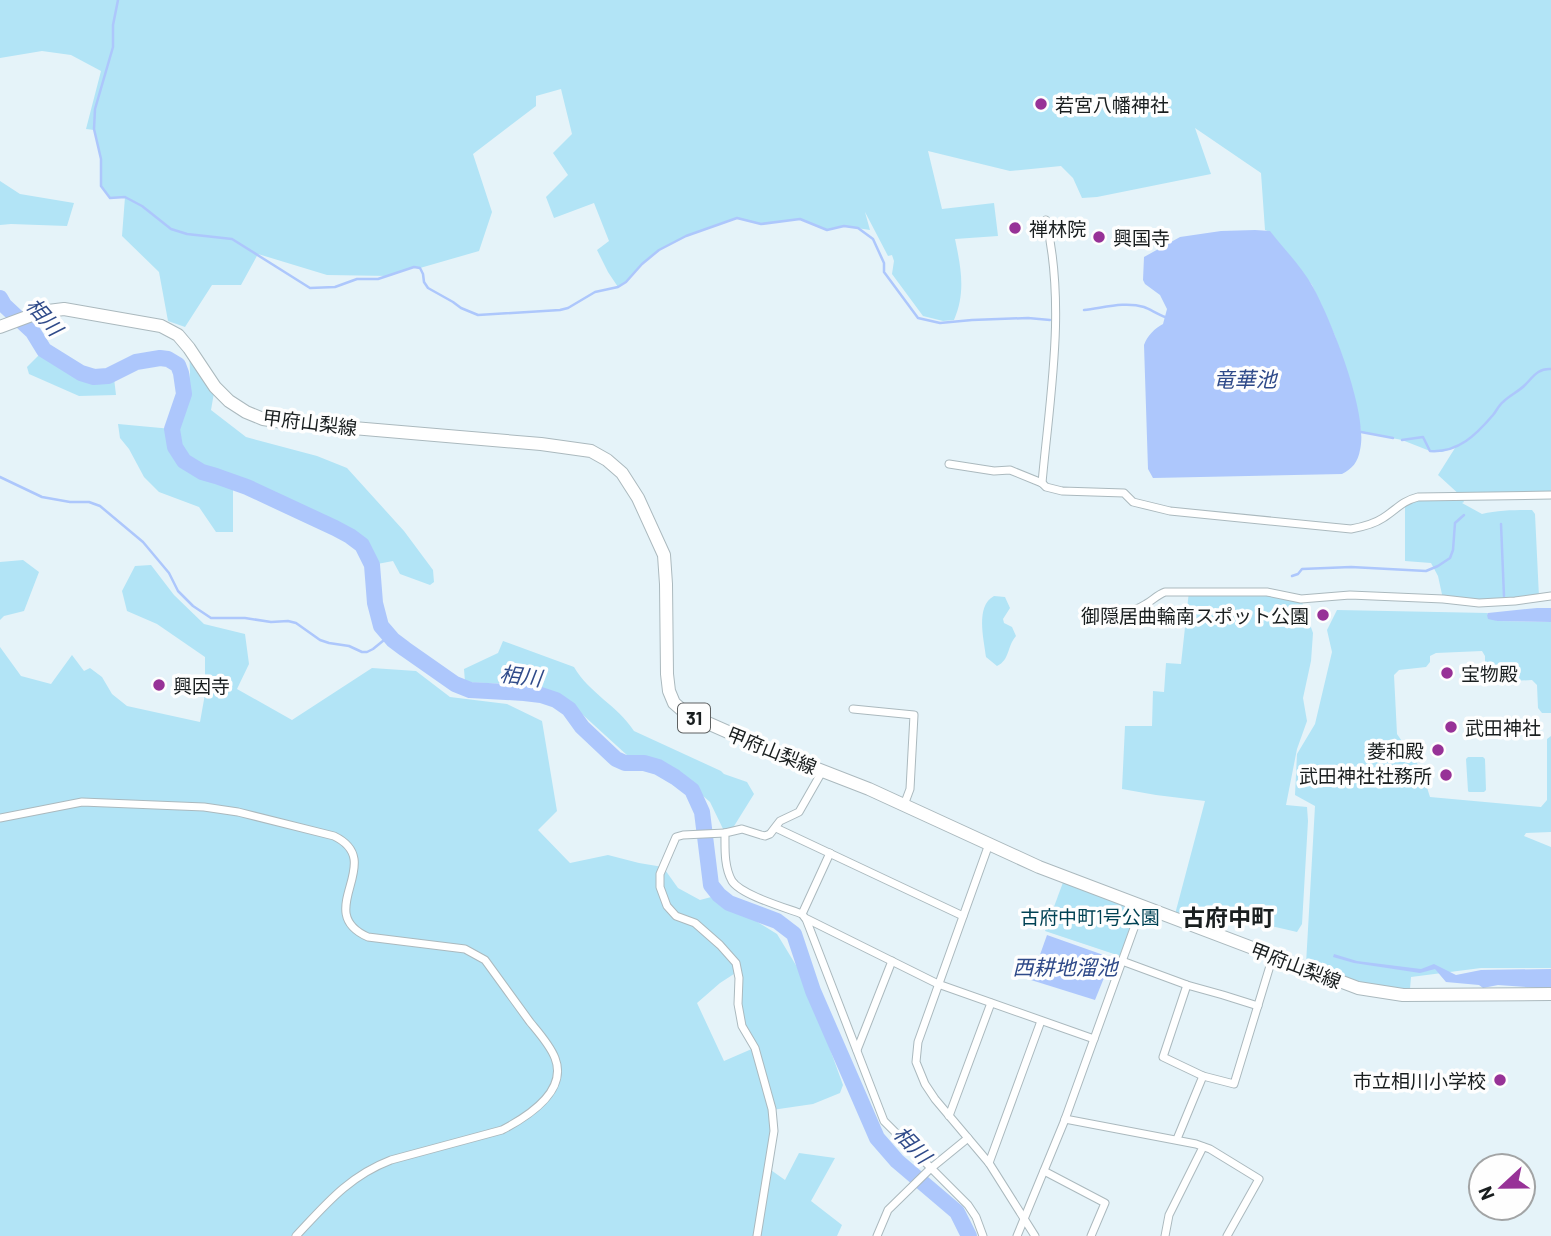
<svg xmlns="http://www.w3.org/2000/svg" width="1551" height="1236" viewBox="0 0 1551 1236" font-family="Barlow,'Noto Sans JP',sans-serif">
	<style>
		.green { fill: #b2e4f6; fill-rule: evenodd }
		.water { fill: #adc7fc }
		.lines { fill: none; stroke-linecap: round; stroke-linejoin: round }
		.stream { stroke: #adc7fc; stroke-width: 2.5 }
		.river { stroke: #adc7fc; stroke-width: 16 }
		.minor-casing { stroke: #abb9be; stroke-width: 9 }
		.primary-casing { stroke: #abb9be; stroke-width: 14 }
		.minor { stroke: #fff; stroke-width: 7 }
		.primary { stroke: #fff; stroke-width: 12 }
		.poi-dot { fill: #973297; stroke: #fefefe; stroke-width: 2.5 }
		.labels { text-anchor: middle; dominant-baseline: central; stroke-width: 7; stroke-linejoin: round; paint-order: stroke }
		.shield { fill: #fefefe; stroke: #5e6162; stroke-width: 2 }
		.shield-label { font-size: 18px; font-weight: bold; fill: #191e1f }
		.poi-label { font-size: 19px; fill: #191e1f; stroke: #fefefe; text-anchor: start }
		.street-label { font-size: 19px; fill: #191e1f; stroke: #fefefe }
		.park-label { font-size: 19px; fill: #004254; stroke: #fefefe }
		.water-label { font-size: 21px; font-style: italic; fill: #2f4a89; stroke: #fefefe }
		.quarter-label { font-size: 23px; font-weight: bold; fill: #191e1f; stroke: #fefefe }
	</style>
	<rect width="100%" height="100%" fill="#e5f3f9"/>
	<!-- green -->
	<g class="green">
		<path d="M0 0H1551V495L1462 498 1464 502 1462 503 1482 514C1498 510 1515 510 1532 510L1535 514 1539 597 1515 601 1443 599 1438 576 1431 563 1405 561V500L1461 496 1438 475 1455 448 1441 452 1430 451 1402 440 1361 432 1356 404 1335 336 1312 285 1270 232 1265 230 1261 173 1195 128 1211 174 1097 197 1082 198 1073 178 1061 166 1010 171 928 151 942 209 994 203 998 236 955 239C961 268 966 292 954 320L943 321 923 316 892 274 894 261 892 255 888 256 865 212 870 230 844 226 827 230 800 219 761 224 737 218 686 236 659 250 642 264 626 282 618 287 608 272 597 250 609 241 594 203 554 218 546 197 568 175 553 153 572 134 561 89 536 96V106L473 154 492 212 479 251 420 268 414 267 390 276 327 275 258 254 241 285H212L185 327 168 321 159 272 122 236 125 197 110 198 101 186V159L94 130 86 129 101 71 71 55 42 51 0 58Z"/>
		<polygon points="0,181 20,194 74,203 67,226 11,224 0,225"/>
		<polygon points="189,348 215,387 211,410 246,437 317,456 347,468 404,531 433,570 434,582 430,585 400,574 393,561 372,565 362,545 350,536 233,482 233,532 216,532 199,507 159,492 144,477 129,449 120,438 118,424 172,429 186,406 190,372"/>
		<path d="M44 350C58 360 74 373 91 376 99 377 106 376 114 378L116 395 79 396 29 374 27 367Z"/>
		<polygon points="23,560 39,572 24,611 4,616 0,620 0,562"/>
		<path d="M151 565 174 595 204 624 245 634 249 664 237 689 292 720 372 668 416 671 450 697 507 704 542 721 557 811 538 830 570 863 608 855 639 863 663 867 678 888 700 900 715 896 777 934 805 980 843 1085 840 1093 813 1104 772 1110 768 1168 785 1180 799 1153 835 1158 811 1201 842 1225 837 1236H0V647L21 676 51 684 72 655 84 671 90 668 102 677 112 694 127 706 200 722 205 694V657L157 624 127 611 122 591 135 566ZM737 972 742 1026 754 1048 724 1061 697 1003 720 983Z"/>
		<polygon points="1189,591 1267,592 1301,599 1313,633 1311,661 1303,698 1307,721 1297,749 1286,805 1307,807 1308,821 1302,924 1297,932 1209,912 1203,929 1174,918 1205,801 1156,795 1122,789 1125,726 1152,726 1153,691 1164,692 1166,663 1181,664"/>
		<path d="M994 596 1005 597 1010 608 1003 619 1004 623 1012 627 1016 636C1007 646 1010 660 997 666L986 657C984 639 975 606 994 596Z"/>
		<polygon points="1337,610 1488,613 1487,615 1497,621 1551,622 1551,713 1542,713 1538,708 1537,685 1532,680 1490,682 1485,679 1485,656 1482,651 1436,653 1430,656 1430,662 1426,667 1399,670 1394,675 1397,734 1421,769 1430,797 1541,807 1547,800 1547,739 1551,736 1551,832 1526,833 1524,836 1551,847 1551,968 1481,968 1411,977 1410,989 1363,984 1306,964 1315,806 1295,795 1297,754 1315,724 1332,652 1327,630"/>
		<path d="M503 641 574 667C589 693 618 706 634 731L721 771 724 774 747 782 754 794 731 831 725 833 710 802 679 775 652 762 638 760 628 756 560 694 507 684 465 682 464 669 498 653Z"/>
		<polygon points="1468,757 1483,757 1485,759 1486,790 1484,792 1469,792 1468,791 1466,759"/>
		<polygon points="1065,877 1142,906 1123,957 1045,931"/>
	</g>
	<!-- water -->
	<g class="water">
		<path d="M1255 230 1270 231C1284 249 1302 267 1313 287 1331 320 1369 414 1360 450 1358 462 1352 469 1342 474L1153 478 1148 469 1144 345C1147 336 1155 328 1163 324L1167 309 1160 295 1145 284 1143 280 1144 257 1180 237 1221 231Z"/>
		<polygon points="1537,608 1551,608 1551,622 1497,621 1488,619 1487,615 1488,613"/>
		<polygon points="1047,935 1112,958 1095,1000 1031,980"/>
		<polygon points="1334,954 1357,961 1421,969 1434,964 1456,975 1481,970 1551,969 1551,989 1498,985 1483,988 1479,985 1446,982 1435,969 1420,973 1354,963 1333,957"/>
	</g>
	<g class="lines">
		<!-- stream -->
		<g class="stream">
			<polyline points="118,0 113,25 113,47 95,109 94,129 101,159 101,186 110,198 125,197 142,206 171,229 187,234 232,239 310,288 335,287 357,279 378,279 414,267 420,268 423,274 424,282 428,288 453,302 461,308 478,315 560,310 568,308 595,292 618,287 626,282 642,264 659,250 686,236 737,218 761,224 800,219 827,230 844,226 858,228 873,239 884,263 884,272 918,318 940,323 972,320 1028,318 1050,320"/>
			<path d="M1084 310C1103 308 1125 301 1144 307 1150 309 1157 314 1165 317"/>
			<polyline points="1361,432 1393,438"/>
			<path d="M1402 440 1423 437 1430 451C1458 453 1476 435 1493 415 1497 410 1499 405 1503 402 1510 395 1518 392 1525 385 1533 377 1538 368 1551 369"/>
			<polyline points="0,477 42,497 70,502 89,502 100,506 143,542 169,573 178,591 193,606 211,618 245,618 271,622 288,621 296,623 320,640 329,643 349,646 362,652 367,652 373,649 389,636"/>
			<polyline points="1501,524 1504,596"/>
			<polyline points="1292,576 1298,574 1302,569 1351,567 1426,571 1438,566 1450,558 1453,550 1455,523 1464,515"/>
		</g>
		<!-- river -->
		<polyline class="river" points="0,298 4,305 33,332 44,350 81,373 94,377 108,376 136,362 160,358 168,359 178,365 181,373 184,394 172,429 175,447 184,461 202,472 216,476 247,487 335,528 350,536 362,545 372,565 375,603 381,626 393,640 405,649 455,684 470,690 524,693 541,695 556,700 569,709 582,727 616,759 625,763 644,763 658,767 675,777 692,790 702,812 711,885 719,895 729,903 777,921 794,934 813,991 877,1138 897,1161 957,1212 969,1236"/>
		<defs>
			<g id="minor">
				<path d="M949 464 994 471 1010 470 1042 483 1046 487 1062 491 1124 493 1133 502 1170 511 1351 529C1362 527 1374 524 1383 518 1397 509 1402 501 1418 497L1551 495"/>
				<path d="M1042 483C1050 395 1066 307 1046 220"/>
				<path d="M1090 616C1110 615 1129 615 1146 604 1153 600 1157 595 1165 592H1267L1301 599 1350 595 1443 599 1479 603 1515 601 1551 596"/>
				<polyline points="853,709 914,715 910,789 904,805"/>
				<path d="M823 770 799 812 780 821 770 834 765 836 761 835 742 829 725 833C725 849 724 867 732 881 741 895 786 908 802 914L805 918 938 984 1094 1039"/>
				<path d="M0 818 82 802 204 807 238 812 334 836C388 862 311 912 368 937L465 949 485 960C500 981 515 1001 530 1022 539 1033 550 1045 555 1058 568 1091 527 1117 502 1130L391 1160C349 1176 326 1204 296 1236"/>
				<polyline points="776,828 963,916"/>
				<polyline points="725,833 683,835 676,837 660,874 660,887 667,906 676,916 695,923 720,945 736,963 739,978 738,1004 742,1026 755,1048 772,1109 774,1131 757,1236"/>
				<polyline points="989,844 918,1042 916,1062 925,1084 935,1099 989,1163 1035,1236"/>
				<polyline points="802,914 830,853"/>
				<polyline points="806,919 884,1121 968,1205 976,1217 983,1236"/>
				<polyline points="1122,961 1187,985 1223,995 1258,1006"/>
				<polyline points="1187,985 1163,1057 1203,1076 1234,1084 1273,956"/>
				<polyline points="857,1050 892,961"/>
				<polyline points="949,1116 991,1003"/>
				<polyline points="1065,1119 1196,1144 1210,1149 1259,1179 1227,1236"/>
				<polyline points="1177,1139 1203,1076"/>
				<polyline points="989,1163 1041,1021"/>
				<polyline points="1044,1171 1105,1203 1091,1236"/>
				<polyline points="877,1236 888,1210 930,1169 968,1138"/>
				<polyline points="1017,1236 1064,1122 1142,906"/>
				<polyline points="1165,1236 1169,1215 1203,1147"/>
			</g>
			<polyline id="primary" points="0,327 40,312 64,309 161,326 178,335 189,348 215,387 229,401 246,412 263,419 283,422 541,444 591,451 607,460 622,473 638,498 664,555 666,584 667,674 669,691 674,703 682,710 694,717 771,751 869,789 1039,867 1358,988 1403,995 1551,994"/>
		</defs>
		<!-- minor casing -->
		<use href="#minor" class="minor-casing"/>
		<!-- primary casing -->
		<use href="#primary" class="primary-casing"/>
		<!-- minor -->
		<use href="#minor" class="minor"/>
		<!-- primary -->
		<use href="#primary" class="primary"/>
	</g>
	<!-- markers -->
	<g class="poi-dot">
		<circle cx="1041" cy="104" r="7"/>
		<circle cx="1015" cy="228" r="7"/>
		<circle cx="1099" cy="237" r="7"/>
		<circle cx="1323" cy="615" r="7"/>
		<circle cx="1447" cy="673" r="7"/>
		<circle cx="159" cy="685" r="7"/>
		<circle cx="1451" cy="727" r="7"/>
		<circle cx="1438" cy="750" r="7"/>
		<circle cx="1446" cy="775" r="7"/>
		<circle cx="1500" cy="1080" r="7"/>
	</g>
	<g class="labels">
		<!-- shield labels -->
		<rect class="shield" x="678" y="703.5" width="32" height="29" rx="5"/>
		<g class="shield-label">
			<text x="694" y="718">31</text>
		</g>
		<!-- poi labels -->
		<g class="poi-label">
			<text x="1055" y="104">若宮八幡神社</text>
			<text x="1029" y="228">禅林院</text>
			<text x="1113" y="237">興国寺</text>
			<text x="1309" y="615" text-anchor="end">御隠居曲輪南スポット公園</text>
			<text x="1461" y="673">宝物殿</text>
			<text x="173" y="685">興因寺</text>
			<text x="1465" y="727">武田神社</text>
			<text x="1424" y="750" text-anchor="end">菱和殿</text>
			<text x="1432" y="775" text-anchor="end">武田神社社務所</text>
			<text x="1486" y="1080" text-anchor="end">市立相川小学校</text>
		</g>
		<!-- street labels -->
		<g class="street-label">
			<text transform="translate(310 422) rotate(7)">甲府山梨線</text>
			<text transform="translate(772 750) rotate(22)">甲府山梨線</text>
			<text transform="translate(1296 965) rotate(21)">甲府山梨線</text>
		</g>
		<!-- park labels -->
		<g class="park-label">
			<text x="1090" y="916">古府中町1号公園</text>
		</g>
		<!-- water labels -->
		<g class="water-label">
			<text transform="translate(45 316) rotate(49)">相川</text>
			<text x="1245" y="378">竜華池</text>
			<text transform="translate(521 675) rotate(7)">相川</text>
			<text x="1065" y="966">西耕地溜池</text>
			<text transform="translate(913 1144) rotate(46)">相川</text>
		</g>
		<!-- quarter labels -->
		<g class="quarter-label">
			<text x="1228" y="917">古府中町</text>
		</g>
	</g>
	<!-- north arrow -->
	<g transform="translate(1502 1187) rotate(248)"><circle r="33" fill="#fefefe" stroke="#a2a4a5" stroke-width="2"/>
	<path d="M0-5L12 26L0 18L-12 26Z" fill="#973297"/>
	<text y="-10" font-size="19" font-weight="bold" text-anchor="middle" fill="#191e1f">N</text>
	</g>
</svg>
